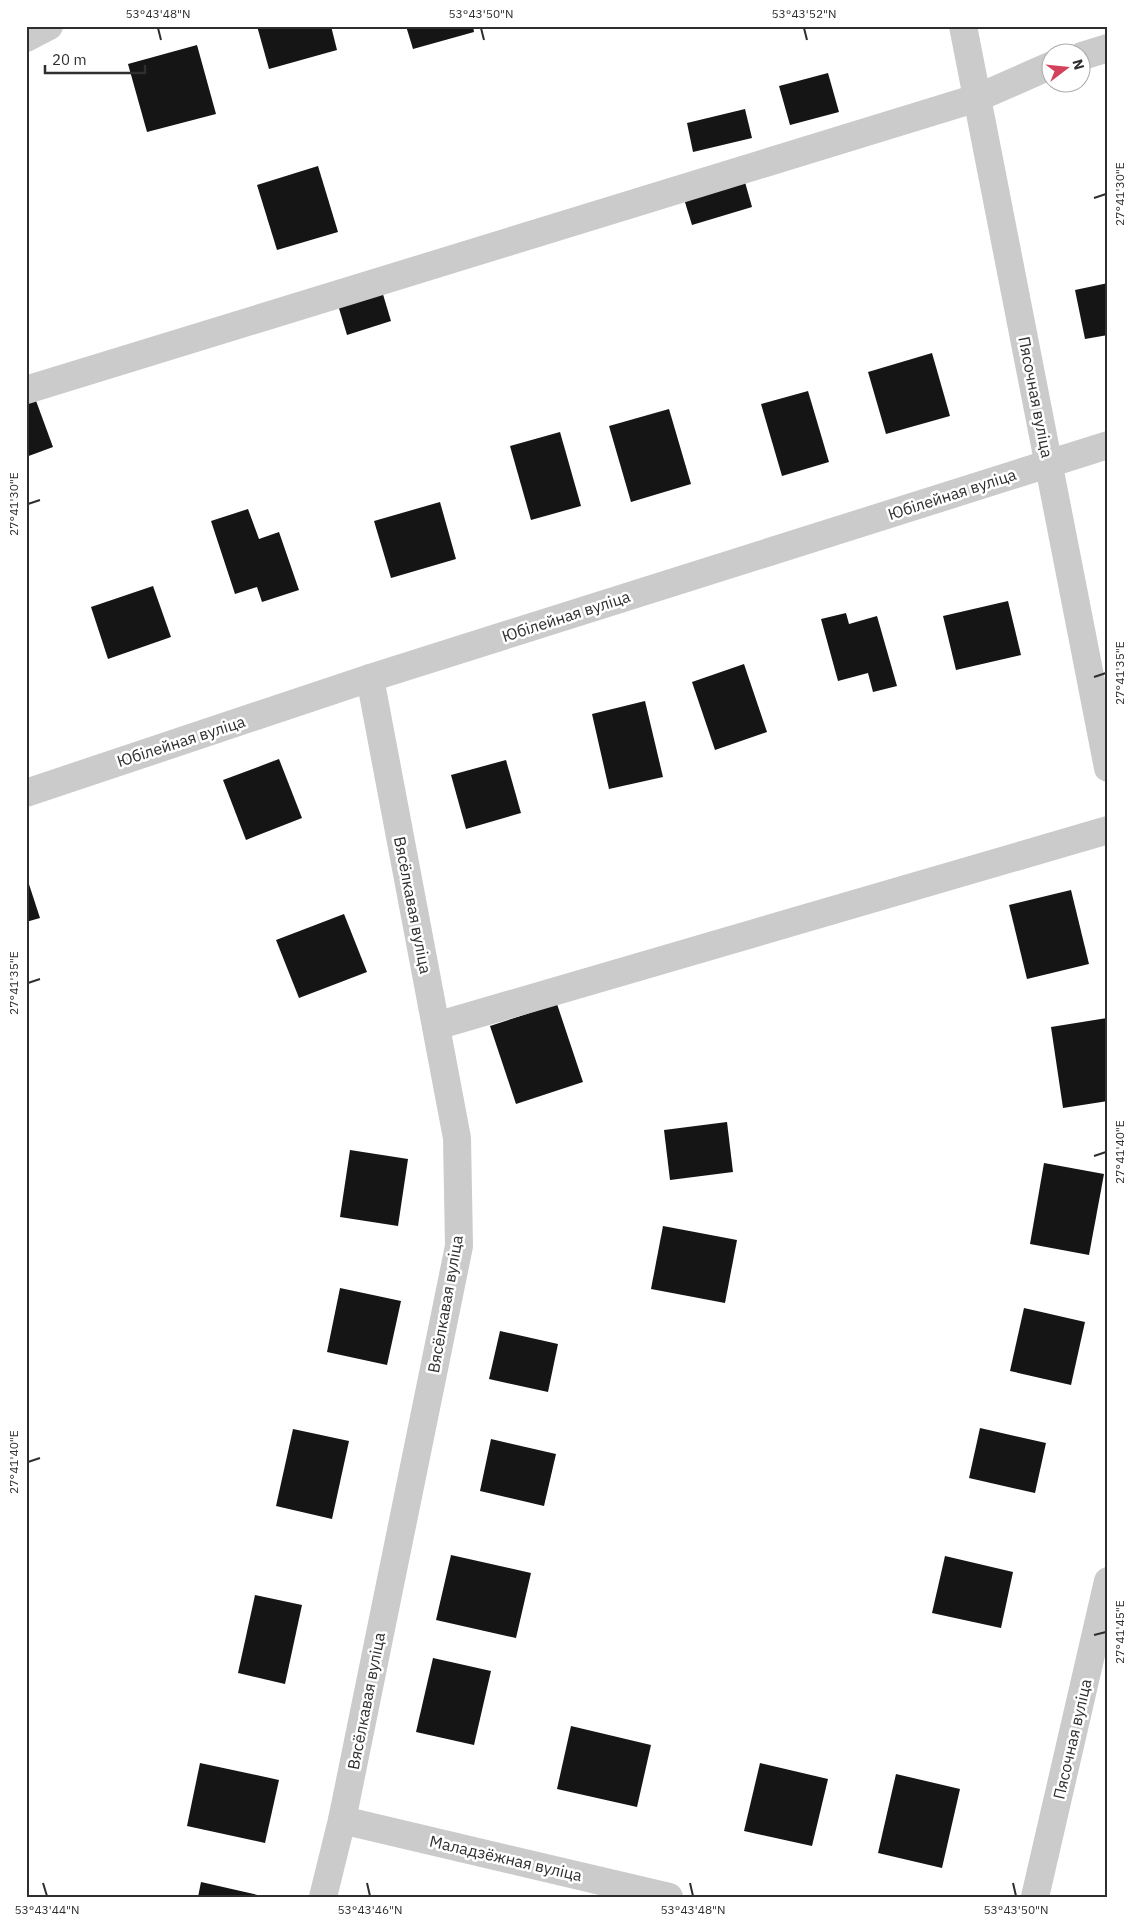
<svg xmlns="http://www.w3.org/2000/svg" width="1134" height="1923" viewBox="0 0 1134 1923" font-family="'IBM Plex Sans',sans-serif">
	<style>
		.building { fill: #151515 }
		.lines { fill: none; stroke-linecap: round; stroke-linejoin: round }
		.minor { stroke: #cbcbcb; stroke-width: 28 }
		.ticks { fill: none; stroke: #2e2e2e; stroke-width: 2 }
		.labels { text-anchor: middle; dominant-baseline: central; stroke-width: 5; stroke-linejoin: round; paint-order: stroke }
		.street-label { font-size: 16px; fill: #2e2e2e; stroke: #fff }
		.neatline { fill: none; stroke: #2e2e2e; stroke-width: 2 }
		.ticks-label { font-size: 12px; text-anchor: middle; fill: #2e2e2e }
	</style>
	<rect width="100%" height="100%" fill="#fff"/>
	<!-- building -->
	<g class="building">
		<polygon points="257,26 331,26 337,50 269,69"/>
		<polygon points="406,26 473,26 474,32 413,49"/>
		<polygon points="197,45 216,114 147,132 128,64"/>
		<polygon points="828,73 839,112 790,125 779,86"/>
		<polygon points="745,109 752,138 693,152 687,123"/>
		<polygon points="318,166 338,232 277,250 257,185"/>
		<polygon points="745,182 752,207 692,225 684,199"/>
		<polygon points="1108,283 1108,335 1085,339 1075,290"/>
		<polygon points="382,291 391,321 347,335 338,305"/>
		<polygon points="932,353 950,416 886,434 868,372"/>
		<polygon points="808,391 829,462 782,476 761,404"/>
		<polygon points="35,398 53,447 26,457 26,402"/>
		<polygon points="669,409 691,484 631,502 609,426"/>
		<polygon points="560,432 581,506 531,520 510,446"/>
		<polygon points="440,502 456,559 391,578 374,521"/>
		<polygon points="248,509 259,539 279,532 299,590 262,602 257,587 235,594 211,521"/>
		<polygon points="153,586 171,637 108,659 91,607"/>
		<polygon points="1008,601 1021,655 956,670 943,616"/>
		<polygon points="846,613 849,624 877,616 897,686 873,692 868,673 838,681 821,619"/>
		<polygon points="744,664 767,732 715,750 692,682"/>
		<polygon points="645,701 663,777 609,789 592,714"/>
		<polygon points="279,759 302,818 246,840 223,780"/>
		<polygon points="506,760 521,813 466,829 451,775"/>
		<polygon points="26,875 40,918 26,922"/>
		<polygon points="1071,890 1089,964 1027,979 1009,905"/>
		<polygon points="344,914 367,972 299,998 276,940"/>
		<polygon points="557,1004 583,1082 516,1104 490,1026"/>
		<polygon points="1107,1018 1108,1101 1063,1108 1051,1027"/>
		<polygon points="727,1122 733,1172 670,1180 664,1130"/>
		<polygon points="350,1150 408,1159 398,1226 340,1217"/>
		<polygon points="1044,1163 1104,1174 1089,1255 1030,1244"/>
		<polygon points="663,1226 737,1240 725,1303 651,1289"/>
		<polygon points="340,1288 401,1301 387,1365 327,1352"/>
		<polygon points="1024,1308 1085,1322 1071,1385 1010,1371"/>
		<polygon points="500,1331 558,1344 548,1392 489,1379"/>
		<polygon points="980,1428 1046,1443 1035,1493 969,1478"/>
		<polygon points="293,1429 349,1441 332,1519 276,1506"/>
		<polygon points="491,1439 556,1454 544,1506 480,1491"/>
		<polygon points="451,1555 531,1573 516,1638 436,1620"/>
		<polygon points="945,1556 1013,1572 1001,1628 932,1613"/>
		<polygon points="255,1595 302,1605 285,1684 238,1673"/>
		<polygon points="433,1658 491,1671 474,1745 416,1732"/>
		<polygon points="571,1726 651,1745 637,1807 557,1789"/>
		<polygon points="200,1763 279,1780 265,1843 187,1826"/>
		<polygon points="760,1763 828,1779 812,1846 744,1831"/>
		<polygon points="896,1774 960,1789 942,1868 878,1853"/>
		<polygon points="201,1882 262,1896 262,1897 198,1897"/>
	</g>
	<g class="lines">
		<!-- minor -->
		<g class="minor">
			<polyline points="963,26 1108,768"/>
			<polyline points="26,38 49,26"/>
			<polyline points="1082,56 1108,48"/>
			<polyline points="26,390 977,98 1052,65"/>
			<polyline points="26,793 370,678 1108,445"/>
			<polyline points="436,1026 1108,830"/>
			<polyline points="342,1820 669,1897"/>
			<polyline points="323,1897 342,1820 459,1246 457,1138 370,678"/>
			<polyline points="1035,1897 1108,1581"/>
		</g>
	</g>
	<!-- ticks -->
	<path class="ticks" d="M158 28 161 40M481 28 484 40M804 28 807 40M1094 198 1106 194M28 504 40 500M1094 677 1106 673M28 983 40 979M1094 1156 1106 1152M28 1462 40 1458M1094 1635 1106 1632M43 1883 47 1896M367 1883 370 1896M690 1883 693 1896M1013 1883 1016 1896"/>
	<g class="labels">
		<!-- street labels -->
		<g class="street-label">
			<text transform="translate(1036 397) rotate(79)">Пясочная вуліца</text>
			<text transform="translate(952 494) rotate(-18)">Юбілейная вуліца</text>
			<text transform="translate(566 616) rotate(-18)">Юбілейная вуліца</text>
			<text transform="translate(181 741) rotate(-18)">Юбілейная вуліца</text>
			<text transform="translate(413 905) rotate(79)">Вясёлкавая вуліца</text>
			<text transform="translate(445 1304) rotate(-80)">Вясёлкавая вуліца</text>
			<text transform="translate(366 1701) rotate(-79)">Вясёлкавая вуліца</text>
			<text transform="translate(1072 1739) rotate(-77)">Пясочная вуліца</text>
			<text transform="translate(506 1858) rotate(13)">Маладзёжная вуліца</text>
		</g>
	</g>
	<!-- border -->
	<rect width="1134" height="1923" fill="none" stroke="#ffffff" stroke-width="55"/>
	<!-- north arrow -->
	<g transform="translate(1066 68) rotate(74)"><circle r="24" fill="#ffffff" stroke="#ababab"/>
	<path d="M0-4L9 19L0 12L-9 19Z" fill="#d3425a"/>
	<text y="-8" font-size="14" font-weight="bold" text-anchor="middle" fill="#2e2e2e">N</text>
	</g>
	<!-- scale -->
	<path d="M45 65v8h100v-8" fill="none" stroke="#2e2e2e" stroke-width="2.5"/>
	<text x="52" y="65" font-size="15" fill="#2e2e2e" stroke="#ffffff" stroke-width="4" paint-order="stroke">20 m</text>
	<rect x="28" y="28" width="1078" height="1868" class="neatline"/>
	<g class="ticks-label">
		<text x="158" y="18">53°43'48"N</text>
		<text x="481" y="18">53°43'50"N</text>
		<text x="804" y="18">53°43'52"N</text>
		<text transform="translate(1120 194) rotate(-90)" y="4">27°41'30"E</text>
		<text transform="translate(14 504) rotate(-90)" y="4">27°41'30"E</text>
		<text transform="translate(1120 673) rotate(-90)" y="4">27°41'35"E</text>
		<text transform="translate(14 983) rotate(-90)" y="4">27°41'35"E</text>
		<text transform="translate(1120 1152) rotate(-90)" y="4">27°41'40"E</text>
		<text transform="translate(14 1462) rotate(-90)" y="4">27°41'40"E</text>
		<text transform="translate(1120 1632) rotate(-90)" y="4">27°41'45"E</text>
		<text x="47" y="1914">53°43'44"N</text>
		<text x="370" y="1914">53°43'46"N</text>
		<text x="693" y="1914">53°43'48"N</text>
		<text x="1016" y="1914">53°43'50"N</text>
	</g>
</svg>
